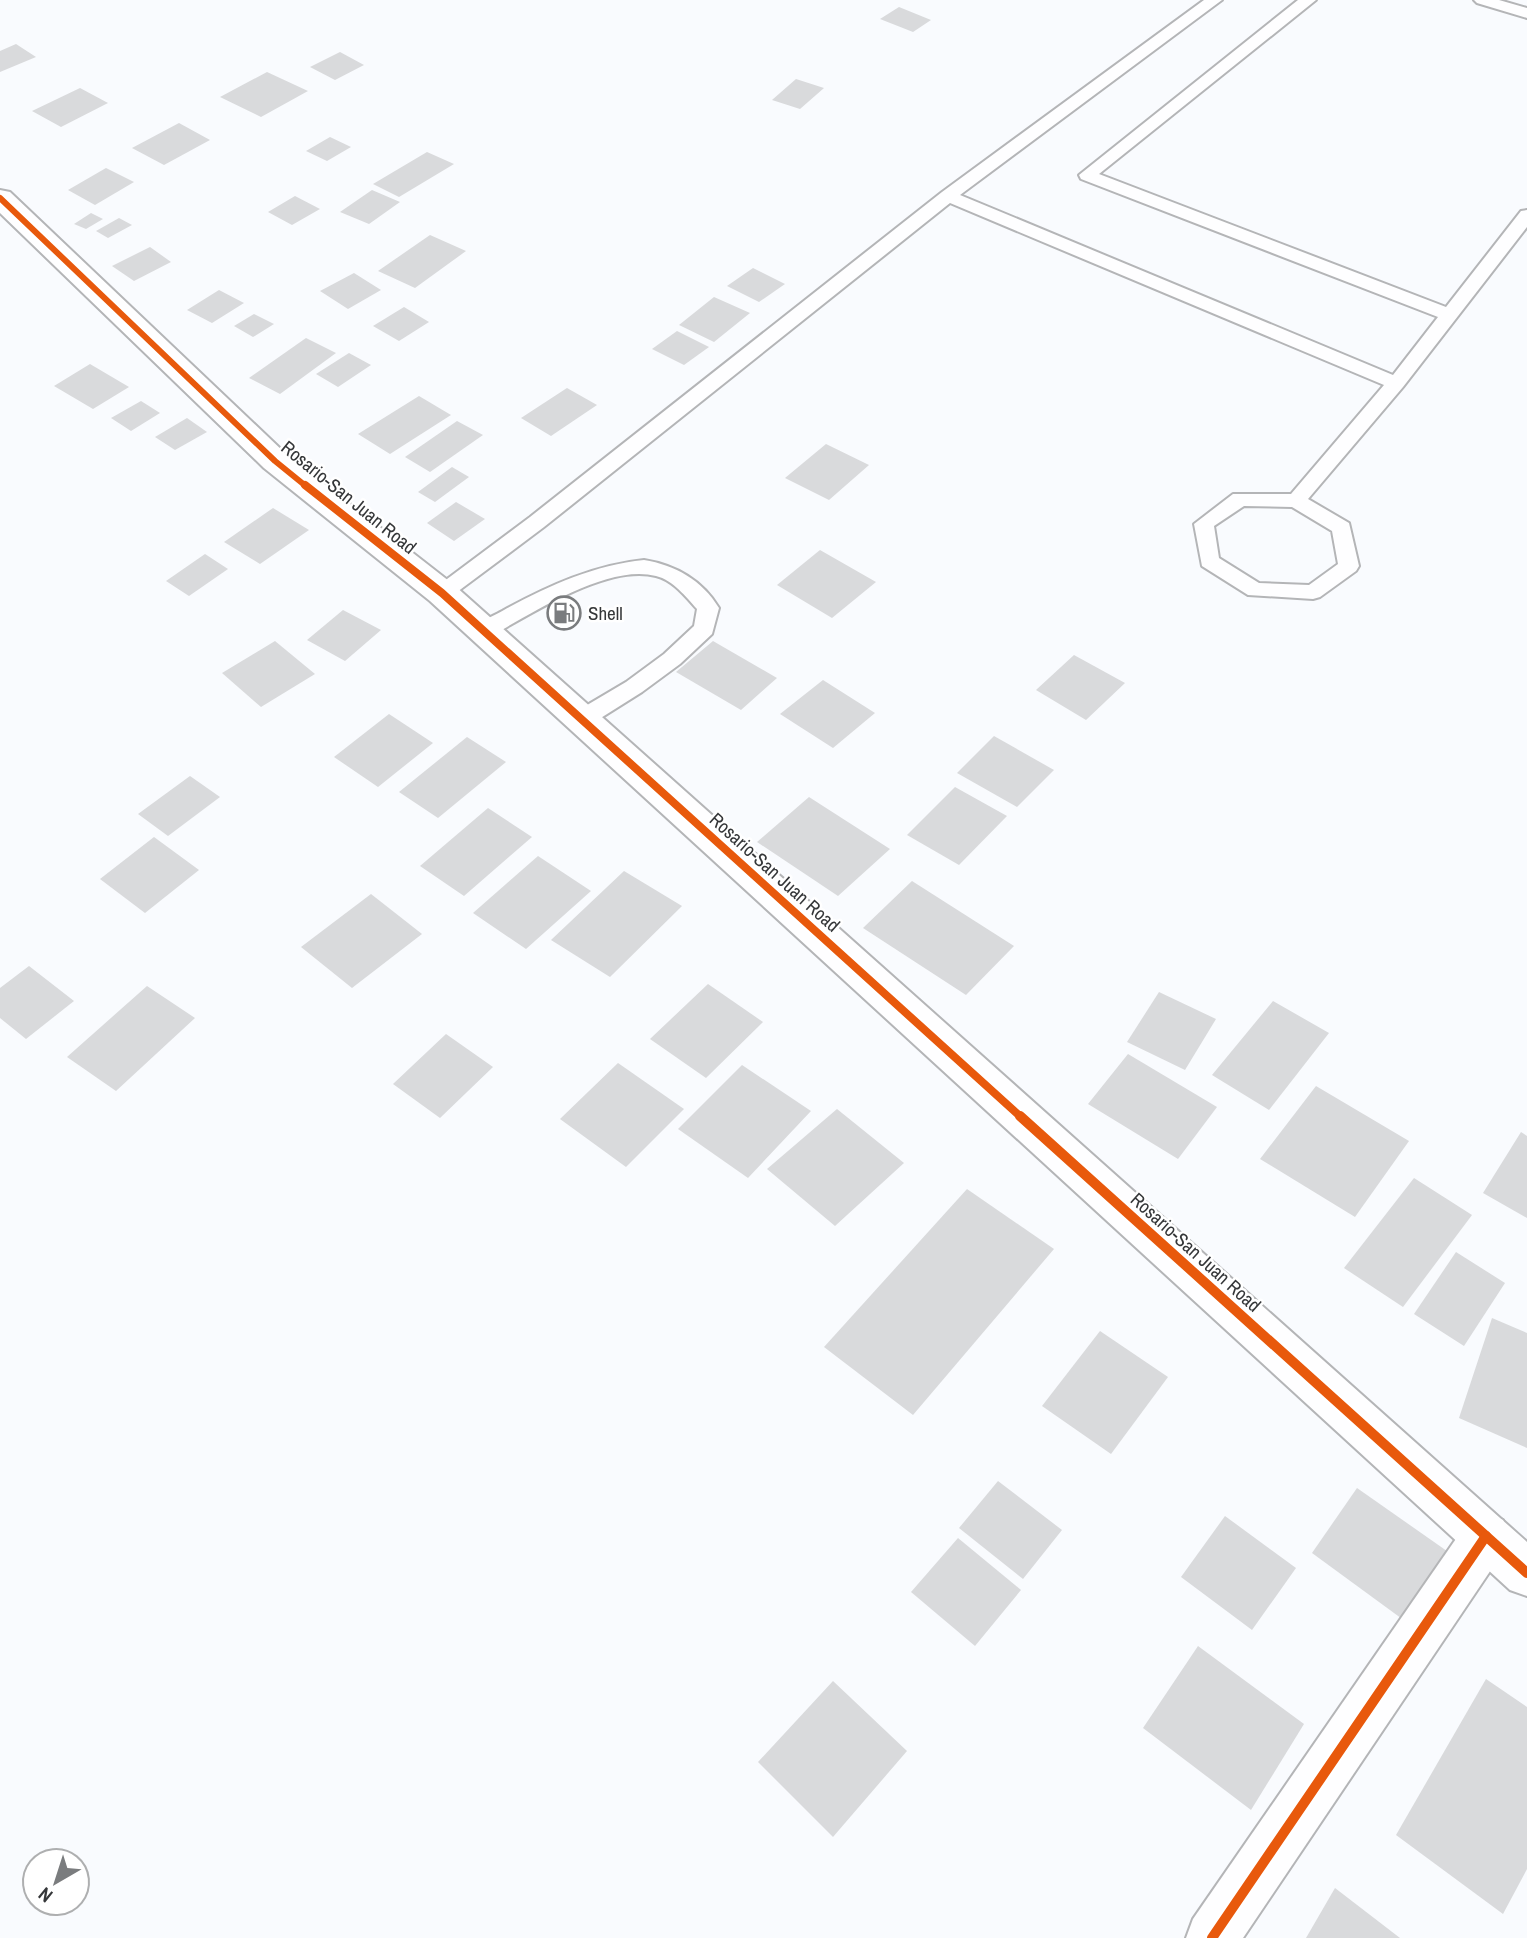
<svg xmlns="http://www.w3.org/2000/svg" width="1527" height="1938" viewBox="0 0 1527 1938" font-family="'Archivo Narrow',sans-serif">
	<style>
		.building { fill: #d9dadc }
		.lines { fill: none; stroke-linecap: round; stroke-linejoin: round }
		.service-casing { stroke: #b4b5b7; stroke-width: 4 }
		.minor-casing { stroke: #b4b5b7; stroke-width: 4 }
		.primary-casing { stroke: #b4b5b7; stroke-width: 4 }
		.service { fill: #fefeff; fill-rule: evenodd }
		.minor { fill: #fefeff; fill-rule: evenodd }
		.primary { fill: #fefeff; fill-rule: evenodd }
		.cycleway-far2-casing { stroke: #fff; stroke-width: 10 }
		.cycleway-far1-casing { stroke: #fff; stroke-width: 12 }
		.cycleway-casing { stroke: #fff; stroke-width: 15 }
		.cycleway-far2 { stroke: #e8590c; stroke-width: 6 }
		.cycleway-far1 { stroke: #e8590c; stroke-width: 8 }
		.cycleway { stroke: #e8590c; stroke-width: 10 }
		.labels { text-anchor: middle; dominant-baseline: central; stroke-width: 5; stroke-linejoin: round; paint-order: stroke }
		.street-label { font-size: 19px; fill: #353739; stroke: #fff }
		.poi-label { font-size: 19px; fill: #353739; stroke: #fff; text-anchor: start }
	</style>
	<rect width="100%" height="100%" fill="#f9fbfe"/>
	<!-- building -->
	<g class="building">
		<polygon points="899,7 931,20 913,32 880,19"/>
		<polygon points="16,44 36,57 0,72 0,51"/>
		<polygon points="340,52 364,65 335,80 310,67"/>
		<polygon points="267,72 308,91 261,117 220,97"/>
		<polygon points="796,79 824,88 800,109 772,100"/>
		<polygon points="80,88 108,103 61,127 32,111"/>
		<polygon points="179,123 210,140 164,165 132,148"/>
		<polygon points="330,137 351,147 327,161 306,151"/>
		<polygon points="427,152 454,164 399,197 373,184"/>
		<polygon points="106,168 134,182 95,205 68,190"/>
		<polygon points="372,190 400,202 369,224 340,212"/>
		<polygon points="295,196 320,209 292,225 268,212"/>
		<polygon points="91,213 103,219 86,229 74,224"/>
		<polygon points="119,218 132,225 108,238 96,231"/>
		<polygon points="430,235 466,251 415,288 378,271"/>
		<polygon points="150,247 171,262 134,281 112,266"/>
		<polygon points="753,268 785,284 759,302 727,286"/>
		<polygon points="354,273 381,290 348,309 320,291"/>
		<polygon points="219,290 244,303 212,323 187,310"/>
		<polygon points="714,297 750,313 714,342 679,325"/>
		<polygon points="404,307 429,322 399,341 373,326"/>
		<polygon points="254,314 274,324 253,337 234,326"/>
		<polygon points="677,331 709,347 684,365 652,349"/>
		<polygon points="306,338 336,353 280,394 249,378"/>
		<polygon points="349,353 371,365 338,387 316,374"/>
		<polygon points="90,364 129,387 93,409 54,386"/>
		<polygon points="567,388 597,405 551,436 521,418"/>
		<polygon points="419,396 451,415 390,454 358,434"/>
		<polygon points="141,401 160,413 131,431 111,418"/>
		<polygon points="187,418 207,432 175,450 155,437"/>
		<polygon points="457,421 483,435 430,472 405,457"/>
		<polygon points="826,444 869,465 829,500 785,478"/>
		<polygon points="452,467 469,477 435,502 418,492"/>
		<polygon points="456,502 485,519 454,541 427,523"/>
		<polygon points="273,508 309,530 260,564 224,542"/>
		<polygon points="820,550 876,582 832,618 777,585"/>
		<polygon points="205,554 228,569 189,596 166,581"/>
		<polygon points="343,610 381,630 345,661 307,640"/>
		<polygon points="275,641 315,674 261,707 222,673"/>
		<polygon points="713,641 777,678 741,710 676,672"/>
		<polygon points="1074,655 1125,683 1086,720 1036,690"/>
		<polygon points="823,680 875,713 833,748 780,714"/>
		<polygon points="389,714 433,743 378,787 334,757"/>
		<polygon points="994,736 1054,770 1017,807 957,773"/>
		<polygon points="467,737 506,762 438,818 399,792"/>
		<polygon points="190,776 220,797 168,836 138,814"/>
		<polygon points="955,787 1007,816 959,865 907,835"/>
		<polygon points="809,797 890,849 838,896 757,842"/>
		<polygon points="488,808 532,837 464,896 420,866"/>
		<polygon points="154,837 199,870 145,913 100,879"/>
		<polygon points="538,856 591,891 526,949 473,913"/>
		<polygon points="624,871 682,906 610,977 551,940"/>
		<polygon points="912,881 1014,946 966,995 863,928"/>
		<polygon points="371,894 422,934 352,988 301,947"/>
		<polygon points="29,966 74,1001 26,1039 0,1018 0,988"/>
		<polygon points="708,984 763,1022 706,1078 650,1039"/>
		<polygon points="147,986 195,1018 116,1091 67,1057"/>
		<polygon points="1159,992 1216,1019 1185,1070 1127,1042"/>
		<polygon points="1273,1001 1329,1033 1269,1110 1212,1075"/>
		<polygon points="446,1034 493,1067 440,1118 393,1084"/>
		<polygon points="1128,1054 1217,1107 1178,1159 1088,1104"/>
		<polygon points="618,1063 684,1109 626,1167 560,1119"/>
		<polygon points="742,1065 811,1111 748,1178 678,1129"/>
		<polygon points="1316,1086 1409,1141 1355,1217 1260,1159"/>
		<polygon points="837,1109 904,1163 835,1226 767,1169"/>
		<polygon points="1521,1132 1527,1136 1527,1218 1483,1193"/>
		<polygon points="1414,1178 1472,1215 1403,1307 1344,1268"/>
		<polygon points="967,1189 1054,1249 913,1415 824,1347"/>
		<polygon points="1456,1252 1505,1283 1464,1346 1414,1314"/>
		<polygon points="1492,1318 1527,1333 1527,1448 1459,1418"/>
		<polygon points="1100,1331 1168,1377 1111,1454 1042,1406"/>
		<polygon points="998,1481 1062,1530 1023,1579 959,1528"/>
		<polygon points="1357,1488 1464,1563 1420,1632 1312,1553"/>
		<polygon points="1225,1516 1296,1568 1252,1630 1181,1577"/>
		<polygon points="958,1538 1021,1590 975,1646 911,1592"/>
		<polygon points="1198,1646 1304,1724 1251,1810 1143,1728"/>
		<polygon points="1486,1679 1527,1707 1527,1869 1503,1914 1396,1835"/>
		<polygon points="833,1681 907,1751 833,1837 758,1762"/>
		<polygon points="1335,1888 1400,1938 1306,1938"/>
	</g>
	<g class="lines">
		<defs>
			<g id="service">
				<path d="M1204 0H1222L960 195 1393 375 1438 317 1081 179 1079 175 1298 0H1316L1099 174 1446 307 1521 211 1527 210V227L1403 387 1308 499 1349 523 1359 566 1356 571 1320 597 1313 599 1248 595 1202 566 1194 524 1233 494H1291L1384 385 950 203 544 527 449 598H435L432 593 435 588 530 517 942 192ZM1244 506 1292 507 1332 531 1338 564 1309 585 1259 583 1219 558 1214 526Z"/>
				<polygon points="1474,0 1499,0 1527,8 1527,18 1477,3"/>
				<path d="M644 560C675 565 702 580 719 608L712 634 680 664 642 692 588 726 580 728 572 726 569 720 572 714 626 682 664 654 694 626 697 609C686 597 673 580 656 576 608 563 531 614 491 636L483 638 475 636 472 631C478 621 494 616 504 610 548 586 594 565 644 560Z"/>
			</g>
			<polygon id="minor" points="1486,1513 1503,1520 1509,1536 1503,1552 1243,1938 1186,1938 1193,1919 1469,1520"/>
			<polygon id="primary" points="0,190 10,192 286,454 454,585 1527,1542 1527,1596 1510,1590 430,601 264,468 0,213"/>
		</defs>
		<!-- service casing -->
		<use href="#service" class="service-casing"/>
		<!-- minor casing -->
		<use href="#minor" class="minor-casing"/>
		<!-- primary casing -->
		<use href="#primary" class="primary-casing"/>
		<!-- service -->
		<use href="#service" class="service"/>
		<!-- minor -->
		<use href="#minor" class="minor"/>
		<!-- primary -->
		<use href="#primary" class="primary"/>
		<defs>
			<polyline id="cycleway-far2" points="0,198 275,461 307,487"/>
			<polyline id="cycleway-far1" points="305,485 442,593 1022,1118"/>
			<g id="cycleway">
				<polyline points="1020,1116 1527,1573"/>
				<polyline points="1212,1938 1486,1536"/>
			</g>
		</defs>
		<!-- cycleway-far2 casing -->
		<use href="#cycleway-far2" class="cycleway-far2-casing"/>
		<!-- cycleway-far1 casing -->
		<use href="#cycleway-far1" class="cycleway-far1-casing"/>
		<!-- cycleway casing -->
		<use href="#cycleway" class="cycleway-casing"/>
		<!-- cycleway-far2 -->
		<use href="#cycleway-far2" class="cycleway-far2"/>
		<!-- cycleway-far1 -->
		<use href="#cycleway-far1" class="cycleway-far1"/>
		<!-- cycleway -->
		<use href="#cycleway" class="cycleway"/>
	</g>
	<!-- icons -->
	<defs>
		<symbol id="fuel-ring" viewBox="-11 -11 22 22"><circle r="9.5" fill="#fff" stroke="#7a7c7e" stroke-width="1.5"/><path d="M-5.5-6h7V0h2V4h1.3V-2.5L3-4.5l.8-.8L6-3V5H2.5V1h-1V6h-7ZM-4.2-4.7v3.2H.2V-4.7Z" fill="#7a7c7e"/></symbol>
	</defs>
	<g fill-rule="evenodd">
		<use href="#fuel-ring" x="545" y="594" width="38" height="38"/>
	</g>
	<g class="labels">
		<!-- street labels -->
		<g class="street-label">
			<text transform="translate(349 497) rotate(39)">Rosario-San Juan Road</text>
			<text transform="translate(775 872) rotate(42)">Rosario-San Juan Road</text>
			<text transform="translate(1196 1252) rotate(42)">Rosario-San Juan Road</text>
		</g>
		<!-- poi labels -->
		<g class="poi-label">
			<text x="588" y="613">Shell</text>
		</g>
	</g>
	<!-- north arrow -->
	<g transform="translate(56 1882) rotate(219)"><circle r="33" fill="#ffffff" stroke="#aeafb0" stroke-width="2"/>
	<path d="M0-5L12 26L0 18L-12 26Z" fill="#7a7c7e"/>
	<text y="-10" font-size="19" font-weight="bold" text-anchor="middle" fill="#353739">N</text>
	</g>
</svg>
